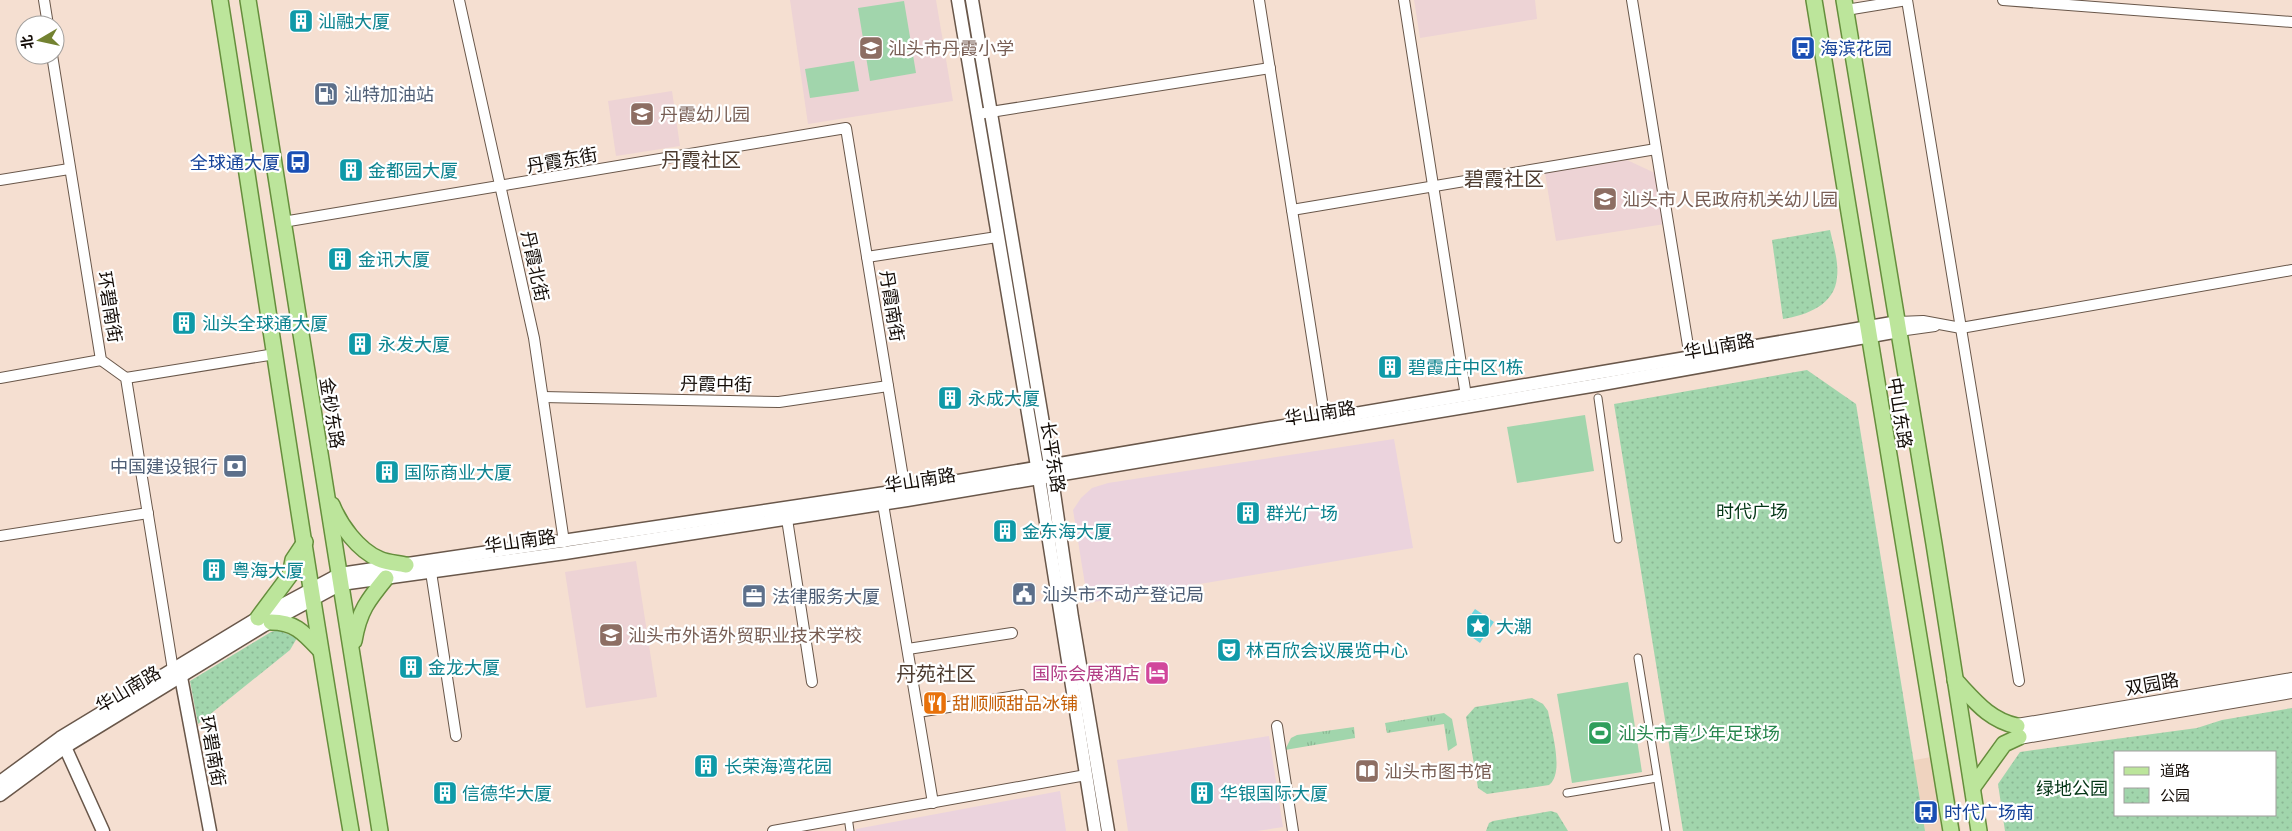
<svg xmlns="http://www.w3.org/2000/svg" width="2292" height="831" viewBox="0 0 2292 831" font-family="'Space Grotesk','Noto Sans SC',sans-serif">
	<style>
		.commercial { fill: #ebd3dd }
		.education { fill: #edd3d5 }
		.built { fill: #efd3bf }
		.grass { fill: url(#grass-tufts) }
		.park { fill: url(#park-dots); fill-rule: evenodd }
		.pitch { fill: #a1d5ac }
		.water { fill: #70d6df }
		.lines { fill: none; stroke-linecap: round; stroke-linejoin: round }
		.pedestrian-casing { stroke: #69574a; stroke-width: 9 }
		.minor-casing { stroke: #69574a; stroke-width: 12 }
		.tertiary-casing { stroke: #69574a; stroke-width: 15 }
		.secondary-casing { stroke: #69574a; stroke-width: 16 }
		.primary-casing { stroke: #658e3c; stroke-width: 18 }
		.pedestrian { stroke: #fff; stroke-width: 7 }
		.minor { stroke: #fff; stroke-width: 10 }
		.tertiary { stroke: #fff; stroke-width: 12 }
		.secondary { stroke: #fff; stroke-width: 14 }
		.primary { stroke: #bce59b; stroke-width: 15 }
		.labels { text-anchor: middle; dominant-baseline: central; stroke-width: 4.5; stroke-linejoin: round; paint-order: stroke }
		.culture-label { font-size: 18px; fill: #0d838f; stroke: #fff; text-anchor: start }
		.education-label { font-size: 18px; fill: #785e54; stroke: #fff; text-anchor: start }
		.transit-label { font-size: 18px; fill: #164399; stroke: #fff; text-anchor: start }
		.service-label { font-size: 18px; fill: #4e5e75; stroke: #fff; text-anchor: start }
		.street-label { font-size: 18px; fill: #150e09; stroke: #fff }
		.park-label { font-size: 18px; fill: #043616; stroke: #fff }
		.hotel-label { font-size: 18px; fill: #b23c85; stroke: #fff; text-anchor: end }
		.food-label { font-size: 18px; fill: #c56008; stroke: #fff; text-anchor: start }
		.leisure-label { font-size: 18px; fill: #27864d; stroke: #fff; text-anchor: start }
		.quarter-label { font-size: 20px; fill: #4e3d31; stroke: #fff }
	</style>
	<defs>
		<pattern id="grass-tufts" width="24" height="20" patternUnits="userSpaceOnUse" patternTransform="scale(1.25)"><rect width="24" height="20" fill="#a1d5ac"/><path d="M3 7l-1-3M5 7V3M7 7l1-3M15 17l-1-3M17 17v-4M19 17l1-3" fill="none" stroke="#8ab693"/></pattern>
		<pattern id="park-dots" width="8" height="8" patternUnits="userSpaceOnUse" patternTransform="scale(1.25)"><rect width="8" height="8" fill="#a1d5ac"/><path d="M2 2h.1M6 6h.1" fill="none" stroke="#8ab693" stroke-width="1.8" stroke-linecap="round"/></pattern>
	</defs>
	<rect width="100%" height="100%" fill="#f5dfd1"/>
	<!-- commercial -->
	<g class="commercial">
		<polygon points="1394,439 1413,548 1088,603 1073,510 1081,498 1092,488 1108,483"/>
		<polygon points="1269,736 1283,827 1257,831 1128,831 1117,760"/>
		<polygon points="1060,791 1066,831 856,831 856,829"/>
	</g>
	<!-- education -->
	<g class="education">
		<polygon points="790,0 936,0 953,101 808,124"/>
		<polygon points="1414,0 1535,0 1537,19 1420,38"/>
		<polygon points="672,91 680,146 616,156 608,101"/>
		<polygon points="1627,160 1657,174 1665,224 1556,241 1545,173"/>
		<polygon points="636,561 657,697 586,708 565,572"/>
	</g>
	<!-- built -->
	<polygon class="built" points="1948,754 1961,831 1898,831 1887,765"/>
	<!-- grass -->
	<g class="grass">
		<polygon points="1444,713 1452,719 1457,745 1448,751 1444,724 1387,733 1385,723"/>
		<polygon points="1354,727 1355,738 1285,750 1291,738 1297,735"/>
	</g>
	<!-- park -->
	<g class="park">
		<path d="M1830 230C1833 244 1839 262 1837 277 1835 305 1807 315 1783 319L1772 240Z"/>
		<polygon points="1807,370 1856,404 1925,831 1683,831 1614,404"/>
		<polygon points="278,630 297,638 290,650 198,724 190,681 271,632"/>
		<path d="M1532 698 1543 704 1548 711C1551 729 1565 773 1549 785L1487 794 1478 788 1466 717 1475 707Z"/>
		<path d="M2292 708V831H2005L1998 784 2020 752 2197 728 2222 720ZM2116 752H2276V815H2116Z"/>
		<polygon points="1551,811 1557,813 1568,831 1486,831 1489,823 1493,821"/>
	</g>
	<!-- pitch -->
	<g class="pitch">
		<polygon points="904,1 916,73 870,81 858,8"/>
		<polygon points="854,61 859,91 810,98 805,69"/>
		<polygon points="1585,415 1594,471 1517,483 1507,427"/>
		<polygon points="1628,682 1642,772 1572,783 1557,694"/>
	</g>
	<!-- water -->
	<polygon class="water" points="1475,609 1494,622 1480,643 1469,635 1466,622"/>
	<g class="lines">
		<defs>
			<g id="pedestrian">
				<polyline points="1598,398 1618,539"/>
				<polyline points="1638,658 1666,831"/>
				<polyline points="1567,793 1657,778"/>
				<polyline points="848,817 850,831"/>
			</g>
			<g id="minor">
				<polyline points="44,0 48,25"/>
				<polyline points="459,0 534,338 564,542"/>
				<polyline points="1259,0 1325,420"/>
				<polyline points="1404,0 1466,396"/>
				<polyline points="1632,0 1690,358"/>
				<polyline points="1907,0 2019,681"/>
				<polyline points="2003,0 2292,22"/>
				<polyline points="1846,10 1907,0"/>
				<polyline points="52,55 101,360 126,378 173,670"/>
				<polyline points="978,114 1270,68"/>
				<polyline points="0,180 69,169"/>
				<polyline points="1292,210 1656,149"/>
				<polyline points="283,222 846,128 905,490"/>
				<polyline points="867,257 997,237"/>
				<polyline points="1898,322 1923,321 1961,328 2292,270"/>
				<polyline points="1899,331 1935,326"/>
				<polyline points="0,378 101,360"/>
				<polyline points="126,378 275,354"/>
				<polyline points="543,397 779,402 888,386"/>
				<polyline points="883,504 933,803"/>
				<polyline points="787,519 812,682"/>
				<polyline points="0,536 148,513"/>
				<polyline points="431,572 456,736"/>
				<polyline points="908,649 1012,633"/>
				<polyline points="918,712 1022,695"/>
				<polyline points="1277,726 1293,831"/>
				<polyline points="773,831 1086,775"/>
			</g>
			<g id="tertiary">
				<polyline points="958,0 1039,478 1095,831"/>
				<polyline points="972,0 1050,465 1072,617 1108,831"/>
				<polyline points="181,677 210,831"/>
				<polyline points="65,747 103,831"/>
				<polyline points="0,782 60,738 258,618 340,574 905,490 1898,322"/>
				<polyline points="0,795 65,747 263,626 341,584 565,553 907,500 1597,385 1899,331"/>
			</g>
			<g id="secondary">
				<polyline points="2017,726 2292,680"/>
				<polyline points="2019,737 2292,691"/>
			</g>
			<g id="primary">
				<path d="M220 0C264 277 303 555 351 831"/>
				<polyline points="248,0 380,831"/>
				<polyline points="1814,0 1951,831"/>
				<polyline points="1844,0 1934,544 1979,831"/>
				<path d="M332 505C340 525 358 550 379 559 387 563 398 563 406 565"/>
				<polyline points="258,618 290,575 293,560 305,542"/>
				<path d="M271 622C295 622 304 633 320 650"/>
				<path d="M354 641C359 611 368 600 386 578"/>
				<path d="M1955 680C1975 701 1989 720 2017 726"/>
				<polyline points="1973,787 2004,744 2019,737"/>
			</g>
		</defs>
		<!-- pedestrian casing -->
		<use href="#pedestrian" class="pedestrian-casing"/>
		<!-- minor casing -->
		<use href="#minor" class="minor-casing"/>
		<!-- tertiary casing -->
		<use href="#tertiary" class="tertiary-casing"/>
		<!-- secondary casing -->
		<use href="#secondary" class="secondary-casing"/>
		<!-- primary casing -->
		<use href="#primary" class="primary-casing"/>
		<!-- pedestrian -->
		<use href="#pedestrian" class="pedestrian"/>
		<!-- minor -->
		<use href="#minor" class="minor"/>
		<!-- tertiary -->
		<use href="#tertiary" class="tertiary"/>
		<!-- secondary -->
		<use href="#secondary" class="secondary"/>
		<!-- primary -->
		<use href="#primary" class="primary"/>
	</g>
	<!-- icons -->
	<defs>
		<symbol id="building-square" viewBox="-11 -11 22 22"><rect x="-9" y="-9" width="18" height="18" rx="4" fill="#0f9aa8" stroke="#fff"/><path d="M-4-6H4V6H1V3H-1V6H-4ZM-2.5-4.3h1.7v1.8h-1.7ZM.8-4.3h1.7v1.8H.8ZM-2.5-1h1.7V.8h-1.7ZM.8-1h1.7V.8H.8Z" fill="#fff"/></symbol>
		<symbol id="school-square" viewBox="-11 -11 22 22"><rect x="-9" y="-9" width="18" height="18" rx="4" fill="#8d6e63" stroke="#fff"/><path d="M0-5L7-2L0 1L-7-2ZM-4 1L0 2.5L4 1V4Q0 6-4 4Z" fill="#fff"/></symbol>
		<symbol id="bus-square" viewBox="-11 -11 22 22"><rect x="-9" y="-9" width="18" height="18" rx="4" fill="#1a4fb4" stroke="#fff"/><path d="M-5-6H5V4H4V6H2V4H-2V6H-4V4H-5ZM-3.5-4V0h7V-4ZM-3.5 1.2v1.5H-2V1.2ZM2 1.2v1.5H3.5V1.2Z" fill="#fff"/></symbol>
		<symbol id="fuel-square" viewBox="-11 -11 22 22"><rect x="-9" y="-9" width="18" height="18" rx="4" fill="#5c6f8a" stroke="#fff"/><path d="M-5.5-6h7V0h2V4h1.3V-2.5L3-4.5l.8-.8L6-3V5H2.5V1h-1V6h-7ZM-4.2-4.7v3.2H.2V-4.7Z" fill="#fff"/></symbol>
		<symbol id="bank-square" viewBox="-11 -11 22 22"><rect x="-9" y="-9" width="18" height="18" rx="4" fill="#5c6f8a" stroke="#fff"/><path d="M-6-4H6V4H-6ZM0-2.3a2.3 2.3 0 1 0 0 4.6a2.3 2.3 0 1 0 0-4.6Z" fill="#fff"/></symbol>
		<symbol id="civic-square" viewBox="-11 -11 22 22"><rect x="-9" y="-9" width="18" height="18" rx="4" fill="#5c6f8a" stroke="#fff"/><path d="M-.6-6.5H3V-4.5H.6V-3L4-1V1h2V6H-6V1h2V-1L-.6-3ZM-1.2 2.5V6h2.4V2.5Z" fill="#fff"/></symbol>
		<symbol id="office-square" viewBox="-11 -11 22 22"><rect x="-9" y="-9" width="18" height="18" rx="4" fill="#5c6f8a" stroke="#fff"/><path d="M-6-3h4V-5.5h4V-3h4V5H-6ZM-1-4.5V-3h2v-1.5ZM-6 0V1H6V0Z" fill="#fff"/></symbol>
		<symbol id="sight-square" viewBox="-11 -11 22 22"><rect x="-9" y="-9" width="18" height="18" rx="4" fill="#0f9aa8" stroke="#fff"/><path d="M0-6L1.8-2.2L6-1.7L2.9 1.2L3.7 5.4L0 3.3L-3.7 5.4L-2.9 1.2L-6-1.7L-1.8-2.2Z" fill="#fff"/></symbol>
		<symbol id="theatre-square" viewBox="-11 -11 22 22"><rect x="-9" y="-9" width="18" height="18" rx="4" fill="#0f9aa8" stroke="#fff"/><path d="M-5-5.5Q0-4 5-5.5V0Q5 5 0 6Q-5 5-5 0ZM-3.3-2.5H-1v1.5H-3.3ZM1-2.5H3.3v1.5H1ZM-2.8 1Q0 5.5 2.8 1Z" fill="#fff"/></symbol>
		<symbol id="hotel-square" viewBox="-11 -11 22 22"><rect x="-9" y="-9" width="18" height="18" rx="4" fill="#d1479c" stroke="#fff"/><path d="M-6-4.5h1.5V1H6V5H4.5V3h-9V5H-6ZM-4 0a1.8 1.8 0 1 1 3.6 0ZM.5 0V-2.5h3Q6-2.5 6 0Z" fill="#fff"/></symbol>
		<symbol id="restaurant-square" viewBox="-11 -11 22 22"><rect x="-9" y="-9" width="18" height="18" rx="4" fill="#e8710a" stroke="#fff"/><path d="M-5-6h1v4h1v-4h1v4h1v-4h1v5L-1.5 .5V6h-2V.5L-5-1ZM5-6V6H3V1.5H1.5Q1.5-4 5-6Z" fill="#fff"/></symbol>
		<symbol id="stadium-square" viewBox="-11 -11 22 22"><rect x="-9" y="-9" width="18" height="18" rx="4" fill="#2e9e5b" stroke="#fff"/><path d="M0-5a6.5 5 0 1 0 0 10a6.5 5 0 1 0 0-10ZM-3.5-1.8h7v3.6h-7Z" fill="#fff"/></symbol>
		<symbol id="library-square" viewBox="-11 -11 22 22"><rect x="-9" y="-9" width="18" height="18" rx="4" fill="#8d6e63" stroke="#fff"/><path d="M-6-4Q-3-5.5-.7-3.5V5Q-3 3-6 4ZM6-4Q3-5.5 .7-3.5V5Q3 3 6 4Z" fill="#fff"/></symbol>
	</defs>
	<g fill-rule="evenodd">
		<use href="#building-square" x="287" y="7" width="28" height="28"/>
		<use href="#school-square" x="857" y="34" width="28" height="28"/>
		<use href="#bus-square" x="1789" y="34" width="28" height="28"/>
		<use href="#fuel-square" x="312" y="80" width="28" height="28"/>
		<use href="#school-square" x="628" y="100" width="28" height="28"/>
		<use href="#bus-square" x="284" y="148" width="28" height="28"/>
		<use href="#building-square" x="337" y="156" width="28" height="28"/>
		<use href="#school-square" x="1591" y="185" width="28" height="28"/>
		<use href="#building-square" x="326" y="245" width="28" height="28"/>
		<use href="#building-square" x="170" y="309" width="28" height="28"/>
		<use href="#building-square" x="346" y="330" width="28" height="28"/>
		<use href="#building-square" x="1376" y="353" width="28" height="28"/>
		<use href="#building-square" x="936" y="384" width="28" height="28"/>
		<use href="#bank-square" x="221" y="452" width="28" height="28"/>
		<use href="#building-square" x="373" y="458" width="28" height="28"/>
		<use href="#building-square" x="1234" y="499" width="28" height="28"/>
		<use href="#building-square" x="991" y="517" width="28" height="28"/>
		<use href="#building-square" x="200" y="556" width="28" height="28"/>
		<use href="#civic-square" x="1010" y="580" width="28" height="28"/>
		<use href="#office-square" x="740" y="582" width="28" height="28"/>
		<use href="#sight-square" x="1464" y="612" width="28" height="28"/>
		<use href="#school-square" x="597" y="621" width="28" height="28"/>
		<use href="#theatre-square" x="1215" y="636" width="28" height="28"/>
		<use href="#building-square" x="397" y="653" width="28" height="28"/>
		<use href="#hotel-square" x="1143" y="659" width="28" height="28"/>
		<use href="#restaurant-square" x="921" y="689" width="28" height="28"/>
		<use href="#stadium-square" x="1586" y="719" width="28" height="28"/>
		<use href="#building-square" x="692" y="752" width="28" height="28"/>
		<use href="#library-square" x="1353" y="757" width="28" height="28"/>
		<use href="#building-square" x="431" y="779" width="28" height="28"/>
		<use href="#building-square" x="1188" y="779" width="28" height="28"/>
		<use href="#bus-square" x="1912" y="798" width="28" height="28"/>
	</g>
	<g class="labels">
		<!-- culture labels -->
		<g class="culture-label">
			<text x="318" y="21">汕融大厦</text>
			<text x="368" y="170">金都园大厦</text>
			<text x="358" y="259">金讯大厦</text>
			<text x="202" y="323">汕头全球通大厦</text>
			<text x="378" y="344">永发大厦</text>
			<text x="1408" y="367">碧霞庄中区1栋</text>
			<text x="968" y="398">永成大厦</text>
			<text x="404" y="472">国际商业大厦</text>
			<text x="1266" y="513">群光广场</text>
			<text x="1022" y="531">金东海大厦</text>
			<text x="232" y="570">粤海大厦</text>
			<text x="1496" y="626">大潮</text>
			<text x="1246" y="650">林百欣会议展览中心</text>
			<text x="428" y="667">金龙大厦</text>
			<text x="724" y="766">长荣海湾花园</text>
			<text x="462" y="793">信德华大厦</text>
			<text x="1220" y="793">华银国际大厦</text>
		</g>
		<!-- education labels -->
		<g class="education-label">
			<text x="888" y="48">汕头市丹霞小学</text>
			<text x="660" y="114">丹霞幼儿园</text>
			<text x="1622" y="199">汕头市人民政府机关幼儿园</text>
			<text x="628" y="635">汕头市外语外贸职业技术学校</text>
			<text x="1384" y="771">汕头市图书馆</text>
		</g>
		<!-- transit labels -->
		<g class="transit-label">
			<text x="1820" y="48">海滨花园</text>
			<text x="280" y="162" text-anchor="end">全球通大厦</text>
			<text x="1944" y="812">时代广场南</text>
		</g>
		<!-- service labels -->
		<g class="service-label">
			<text x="344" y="94">汕特加油站</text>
			<text x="218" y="466" text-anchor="end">中国建设银行</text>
			<text x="1042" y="594">汕头市不动产登记局</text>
			<text x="772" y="596">法律服务大厦</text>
		</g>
		<!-- street labels -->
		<g class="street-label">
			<text transform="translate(562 160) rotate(-10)">丹霞东街</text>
			<text transform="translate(535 266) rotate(78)">丹霞北街</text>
			<text transform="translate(892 306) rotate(81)">丹霞南街</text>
			<text transform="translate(110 307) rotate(81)">环碧南街</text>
			<text transform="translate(1719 346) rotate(-10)">华山南路</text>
			<text transform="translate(716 384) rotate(1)">丹霞中街</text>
			<text transform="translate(332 413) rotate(81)">金砂东路</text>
			<text transform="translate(1320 413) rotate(-9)">华山南路</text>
			<text transform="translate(1900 413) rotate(81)">中山东路</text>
			<text transform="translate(1053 457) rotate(81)">长平东路</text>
			<text transform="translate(920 480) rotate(-9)">华山南路</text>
			<text transform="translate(520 541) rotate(-8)">华山南路</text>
			<text transform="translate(2152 684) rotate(-10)">双园路</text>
			<text transform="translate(128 689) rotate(-31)">华山南路</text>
			<text transform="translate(213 751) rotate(80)">环碧南街</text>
		</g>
		<!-- park labels -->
		<g class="park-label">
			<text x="1752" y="511">时代广场</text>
			<text x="2072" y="788">绿地公园</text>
		</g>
		<!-- hotel labels -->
		<g class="hotel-label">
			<text x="1140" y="673">国际会展酒店</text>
		</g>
		<!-- food labels -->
		<g class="food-label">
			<text x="952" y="703">甜顺顺甜品冰铺</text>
		</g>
		<!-- leisure labels -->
		<g class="leisure-label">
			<text x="1618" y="733">汕头市青少年足球场</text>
		</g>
		<!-- quarter labels -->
		<g class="quarter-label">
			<text x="701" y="160">丹霞社区</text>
			<text x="1504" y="179">碧霞社区</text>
			<text x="936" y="674">丹苑社区</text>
		</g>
	</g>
	<!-- legend -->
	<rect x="2114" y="751" width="162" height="65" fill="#ffffff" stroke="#a19f9d"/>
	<rect x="2124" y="767" width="25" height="8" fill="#bce59b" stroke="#a19f9d"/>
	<text x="2160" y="776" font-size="15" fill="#150e09">道路</text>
	<rect x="2124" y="788" width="25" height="15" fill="url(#park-dots)" stroke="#a19f9d"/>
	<text x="2160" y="801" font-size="15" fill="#150e09">公园</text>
	<!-- north arrow -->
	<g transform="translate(40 40) rotate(261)"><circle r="24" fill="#ffffff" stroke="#a19f9d"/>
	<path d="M0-4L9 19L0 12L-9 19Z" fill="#738231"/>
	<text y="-8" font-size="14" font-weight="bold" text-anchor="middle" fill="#150e09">北</text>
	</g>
</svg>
